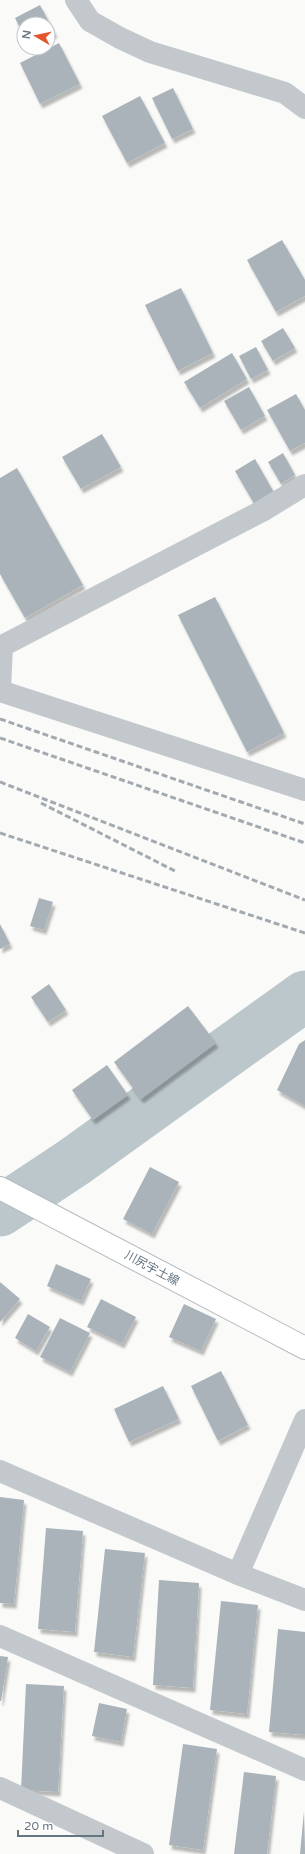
<svg xmlns="http://www.w3.org/2000/svg" width="305" height="1854" viewBox="0 0 305 1854" font-family="'Varela Round','Noto Sans JP',sans-serif">
	<style>
		.lines { fill: none; stroke-linecap: round; stroke-linejoin: round }
		.river { stroke: #bbc7cb; stroke-width: 51 }
		.building { fill: #aab3b9; filter: url(#shadow) }
		.secondary-casing { stroke: #b3babf; stroke-width: 24 }
		.street { stroke: #c3c8cc; stroke-width: 22 }
		.secondary { stroke: #fff; stroke-width: 22 }
		.rail { stroke: #a2aab0; stroke-width: 3; stroke-dasharray: 6 3; stroke-linecap: butt }
		.labels { text-anchor: middle; dominant-baseline: central; stroke-width: 4; stroke-linejoin: round; paint-order: stroke }
		.street-label { font-size: 12px; fill: #657683; stroke: #fff }
	</style>
	<defs>
		<filter id="shadow"><feDropShadow dx="2.5" dy="4.5" stdDeviation="1" flood-color="#0004"/></filter>
	</defs>
	<rect width="100%" height="100%" fill="#fafaf8"/>
	<g class="lines">
		<!-- river -->
		<polyline class="river" points="0,1211 74,1162 305,996"/>
	</g>
	<!-- building -->
	<g class="building">
		<polygon points="40,5 55,33 48,37 48,24 24,24 24,36 15,18"/>
		<polygon points="59,43 80,84 40,104 20,63"/>
		<polygon points="173,88 193,129 172,139 152,98"/>
		<polygon points="140,96 165,143 127,163 102,116"/>
		<polygon points="282,240 305,280 305,296 276,312 247,260"/>
		<polygon points="181,288 213,353 178,371 145,305"/>
		<polygon points="283,328 295,348 273,361 261,341"/>
		<polygon points="256,347 268,370 251,379 239,356"/>
		<polygon points="232,353 247,379 200,408 184,382"/>
		<polygon points="249,387 265,416 241,430 224,401"/>
		<polygon points="296,394 305,410 305,443 290,451 267,410"/>
		<polygon points="102,434 121,467 81,489 62,457"/>
		<polygon points="283,453 295,475 281,484 268,462"/>
		<polygon points="255,459 276,496 256,507 235,471"/>
		<polygon points="17,468 83,585 25,618 0,574 0,478"/>
		<polygon points="215,597 284,733 247,752 178,615"/>
		<polygon points="39,898 53,902 44,930 30,926"/>
		<polygon points="0,924 10,944 0,949"/>
		<polygon points="49,984 66,1010 48,1022 31,997"/>
		<polygon points="188,1006 216,1043 141,1099 114,1062"/>
		<polygon points="305,1040 305,1106 277,1090 299,1044"/>
		<polygon points="107,1065 128,1095 93,1120 72,1090"/>
		<polygon points="150,1167 179,1182 152,1234 123,1219"/>
		<polygon points="56,1264 91,1279 81,1301 47,1286"/>
		<polygon points="0,1282 20,1299 0,1322"/>
		<polygon points="101,1299 136,1317 122,1344 87,1327"/>
		<polygon points="184,1304 216,1319 201,1351 169,1337"/>
		<polygon points="28,1314 50,1327 36,1351 15,1338"/>
		<polygon points="60,1318 90,1333 70,1372 40,1357"/>
		<polygon points="221,1371 248,1425 218,1441 191,1386"/>
		<polygon points="163,1386 179,1419 129,1442 114,1409"/>
		<polygon points="0,1497 24,1500 14,1604 0,1603"/>
		<polygon points="46,1528 83,1531 75,1632 38,1629"/>
		<polygon points="105,1549 145,1553 133,1657 94,1652"/>
		<polygon points="159,1580 199,1583 193,1688 153,1685"/>
		<polygon points="221,1601 258,1605 247,1714 210,1710"/>
		<polygon points="278,1629 305,1632 305,1735 269,1732"/>
		<polygon points="0,1656 8,1657 1,1701 0,1701"/>
		<polygon points="26,1684 64,1686 58,1792 21,1790"/>
		<polygon points="99,1703 127,1709 121,1742 92,1736"/>
		<polygon points="183,1744 217,1749 203,1850 169,1845"/>
		<polygon points="244,1772 276,1776 267,1854 234,1854"/>
		<polygon points="304,1811 305,1854 300,1854"/>
	</g>
	<g class="lines">
		<defs>
			<polyline id="secondary" points="0,1188 305,1348"/>
		</defs>
		<!-- secondary casing -->
		<use href="#secondary" class="secondary-casing"/>
		<!-- street -->
		<g class="street">
			<polyline points="76,0 90,21 120,38 150,52 285,93 305,108"/>
			<polyline points="305,485 262,511 2,646 0,691 305,790"/>
			<polyline points="0,1471 238,1574 305,1600"/>
			<polyline points="238,1574 305,1420"/>
			<polyline points="0,1636 305,1770"/>
			<polyline points="0,1788 143,1854"/>
		</g>
		<!-- secondary -->
		<use href="#secondary" class="secondary"/>
		<!-- rail -->
		<g class="rail">
			<polyline points="0,719 305,824"/>
			<polyline points="0,738 305,843"/>
			<polyline points="0,782 305,900"/>
			<polyline points="41,803 175,871"/>
			<polyline points="0,833 305,933"/>
		</g>
	</g>
	<g class="labels">
		<!-- street labels -->
		<g class="street-label">
			<text transform="translate(152 1268) rotate(28)">川尻宇土線</text>
		</g>
	</g>
	<!-- north arrow -->
	<g transform="translate(36 36) rotate(279)"><circle r="19" fill="#ffffff" stroke="#c1c8cd"/>
	<path d="M0-3L7 15L0 10L-7 15Z" fill="#e4572e"/>
	<text y="-6" font-size="11" font-weight="bold" text-anchor="middle" fill="#657683">N</text>
	</g>
	<!-- scale -->
	<path d="M18 1830v6h85v-6" fill="none" stroke="#657683" stroke-width="2"/>
	<text x="24" y="1830" font-size="12" fill="#657683" stroke="#ffffff" stroke-width="3" paint-order="stroke">20 m</text>
</svg>
